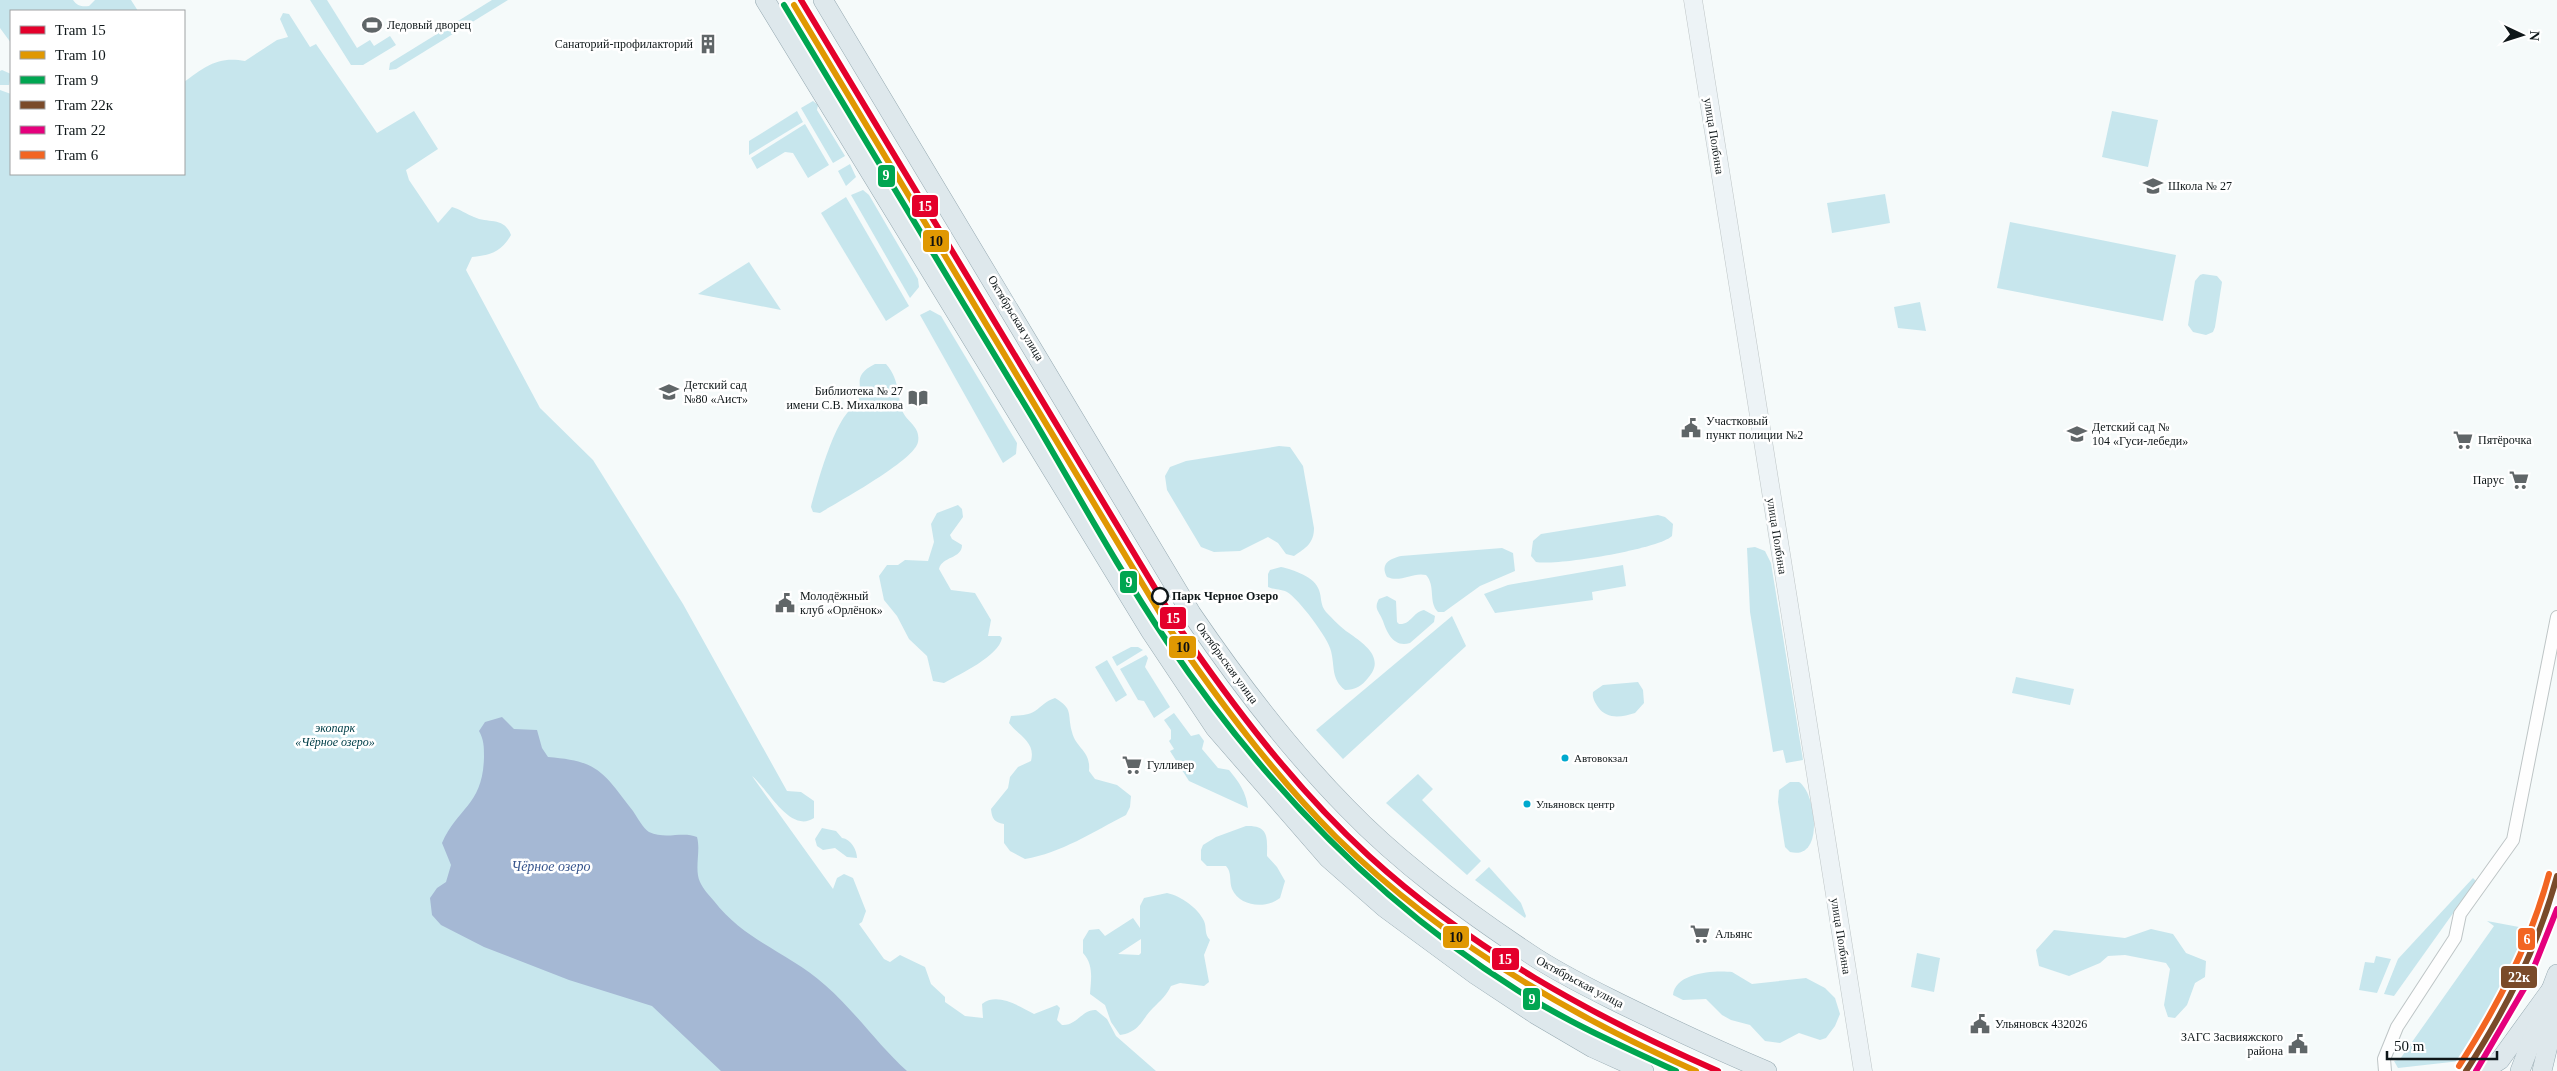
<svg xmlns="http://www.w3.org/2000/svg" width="2557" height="1071" viewBox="0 0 2557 1071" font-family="'Times New Roman',serif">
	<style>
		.green { fill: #c7e6ed; fill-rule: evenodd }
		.water { fill: #a5b8d4 }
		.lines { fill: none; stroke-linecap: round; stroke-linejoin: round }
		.street-casing { stroke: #bec5c6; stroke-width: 14 }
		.secondary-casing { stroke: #bec5c6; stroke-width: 19 }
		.primary-casing { stroke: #96a9b1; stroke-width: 20 }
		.street { stroke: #fefefe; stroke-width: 12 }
		.secondary { stroke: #edf3f6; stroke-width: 18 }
		.primary { stroke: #dee8ec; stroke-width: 19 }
		.tram-1-casing { stroke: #fff; stroke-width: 10 }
		.tram-2-casing { stroke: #fff; stroke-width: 10 }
		.tram-3-casing { stroke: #fff; stroke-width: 10 }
		.tram-4-casing { stroke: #fff; stroke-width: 10 }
		.tram-5-casing { stroke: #fff; stroke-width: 10 }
		.tram-6-casing { stroke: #fff; stroke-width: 10 }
		.tram-1 { stroke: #e4002b; stroke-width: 6 }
		.tram-2 { stroke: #e09802; stroke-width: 6 }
		.tram-3 { stroke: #00a651; stroke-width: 6 }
		.tram-4 { stroke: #7a4b2a; stroke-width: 6 }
		.tram-5 { stroke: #e5007d; stroke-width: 6 }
		.tram-6 { stroke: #f26522; stroke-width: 6 }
		.stop-dot { fill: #fff; stroke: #0f1719; stroke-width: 2.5 }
		.bus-dot { fill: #00a9ce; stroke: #fff; stroke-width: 2 }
		.labels { text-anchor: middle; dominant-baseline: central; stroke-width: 5; stroke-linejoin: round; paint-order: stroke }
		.bus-label { font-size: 11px; fill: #0f1719; stroke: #fff; text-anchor: start }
		.poi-label { font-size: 12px; fill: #0f1719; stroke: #fff; text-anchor: start }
		.street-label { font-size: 12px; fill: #0f1719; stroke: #fff }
		.stop-label { font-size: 12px; font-weight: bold; fill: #0f1719; stroke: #fff; text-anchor: start }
		.park-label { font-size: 12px; font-style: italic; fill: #03404a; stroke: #fff }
		.water-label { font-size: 14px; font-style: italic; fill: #38568d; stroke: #fff }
		.line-badge { stroke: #fff; stroke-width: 2 }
		.badge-label { font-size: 14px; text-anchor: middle; font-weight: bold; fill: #fff }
		.pale-badge-label { font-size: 14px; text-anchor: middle; font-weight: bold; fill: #111 }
	</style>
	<rect width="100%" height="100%" fill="#f5fafa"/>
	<!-- green -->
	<g class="green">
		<path d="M0 0H73C77 6 82 7 89 6L95 0H131L138 11H11V43L0 28Z"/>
		<polygon points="310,0 327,0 357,48 370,40 374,46 390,36 396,45 363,65 351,65"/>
		<polygon points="492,0 508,0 396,69 389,70 390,63"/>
		<path d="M283 13 289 14 310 47 316 44 377 133 414 111 438 149 406 170 409 180 438 223 452 207C460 209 466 214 474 217 488 224 504 216 511 235 501 252 491 255 472 257L466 270 540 408 593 460 683 604 787 791 801 792 814 801V818C790 834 768 789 752 776L833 889 837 878 844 874 853 878 866 911 862 922 859 924 884 959 890 962 900 955 925 967 931 984 945 997V1002L965 1016 983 1018 982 1004C997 992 1019 1006 1034 1014L1057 1005 1060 1008 1057 1020 1062 1025C1077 1026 1082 1009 1096 1010L1107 1019 1116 1036 1156 1071H0V90L11 94V174H184V82C205 67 217 56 245 61L277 40 288 37 280 19Z"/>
		<polygon points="2,70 11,74 9,85 0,85 0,71"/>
		<polygon points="813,101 818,105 817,110 845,156 833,163 801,108"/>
		<polygon points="797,111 803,122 749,155 749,141"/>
		<polygon points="2112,111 2158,120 2148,167 2102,157"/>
		<polygon points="805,124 829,165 808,178 793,153 785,152 757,169 751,158"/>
		<polygon points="850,164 856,177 846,186 838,171"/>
		<polygon points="863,190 869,195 918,279 919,287 910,298 851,195"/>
		<polygon points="1885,194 1890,223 1832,233 1827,203"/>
		<polygon points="846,197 909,306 886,321 821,213"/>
		<polygon points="2010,222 2176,255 2163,321 1997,288"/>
		<polygon points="749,262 781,310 698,294"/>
		<polygon points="2203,274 2217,276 2222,282 2215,327 2213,332 2206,335 2193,332 2188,325 2195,281 2200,275"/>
		<polygon points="1920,302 1926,331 1898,328 1894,307"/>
		<polygon points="930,310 941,316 1017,443 1016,454 1003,463 920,315"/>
		<path d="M875 364H886C899 379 897 392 902 410 906 422 921 426 918 442 915 460 838 502 820 513L813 512 811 507C817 485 836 412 857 405 866 386 849 377 875 364Z"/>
		<path d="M1279 446 1290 447 1303 466 1314 528C1314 543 1306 548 1294 556L1286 554 1278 543 1268 537 1240 551 1214 552 1201 547 1167 490 1165 476 1170 467 1186 461Z"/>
		<path d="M958 505 962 509 963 517 950 535 952 539 962 545C962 559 942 556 939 569L951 590 975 593 991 620 988 636H1000L1002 638C999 656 960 674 944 683L933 681 927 656 909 639 897 616 884 600 879 576 887 565H898L905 560 928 561 934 542 931 524 937 513Z"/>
		<path d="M1658 515 1665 517 1673 524 1672 536C1659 549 1556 566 1536 562L1531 556 1533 541 1541 534Z"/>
		<polygon points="1755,547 1765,551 1771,563 1803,760 1786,763 1783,750 1773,752 1750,612 1747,548"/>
		<path d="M1502 548 1513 553 1515 571 1480 586 1444 612H1438C1428 602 1436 586 1426 575 1412 572 1401 583 1387 577 1380 564 1389 559 1401 556Z"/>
		<polygon points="1623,565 1626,586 1592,592 1593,600 1495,613 1484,594 1508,585"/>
		<path d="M1281 567C1294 570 1315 577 1319 590 1322 598 1320 605 1326 612 1333 619 1341 628 1349 633 1364 644 1386 658 1368 678 1362 686 1355 690 1345 690 1331 679 1335 667 1331 651 1329 639 1298 598 1287 592 1281 589 1274 590 1268 587V574L1270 570Z"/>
		<path d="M1387 596 1396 601 1397 622 1399 624C1411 625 1413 612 1424 610L1435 616 1434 622 1410 643C1394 648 1387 633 1383 621 1380 612 1373 609 1379 599Z"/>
		<polygon points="1452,616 1466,646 1343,759 1316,730"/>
		<polygon points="1131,647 1138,647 1143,650 1117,666 1112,657"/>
		<polygon points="1146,655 1148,658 1145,667 1170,707 1154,718 1144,701 1138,700 1120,669"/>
		<polygon points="1107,660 1127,695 1116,702 1095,667"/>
		<polygon points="2016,677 2074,689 2070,705 2012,693"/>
		<path d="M1638 682 1643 690 1644 703 1635 713C1622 717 1607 720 1598 707 1595 702 1592 698 1593 692L1603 685Z"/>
		<path d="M1055 698C1074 709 1067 714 1072 732 1076 749 1091 750 1089 771L1095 779 1117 785 1131 796 1130 807 1126 815C1093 832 1061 853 1025 859L1010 851 1004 843V824C994 822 992 819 991 809L1008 788 1010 777 1018 767 1031 761C1036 742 1019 736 1009 723L1011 716C1019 715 1028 716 1035 711 1042 706 1046 701 1055 698Z"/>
		<path d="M1174 713 1191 736 1199 734 1204 741 1202 749 1218 768 1229 770C1239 782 1246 792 1248 808L1189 781 1170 751 1174 749 1169 741 1171 739V730L1164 720Z"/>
		<polygon points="1418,774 1433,789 1422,800 1481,861 1467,875 1386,803"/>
		<path d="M1790 782H1799C1816 793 1825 861 1790 852L1785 847 1778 802 1779 790Z"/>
		<path d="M1246 826C1270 825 1267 839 1267 856L1277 867 1285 881 1280 898C1266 909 1240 907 1232 889 1229 881 1232 872 1226 866H1207L1201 860V850L1203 845 1216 837Z"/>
		<path d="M822 828 836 831 842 838C851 839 857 850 857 858L847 857 835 848 823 850 817 846 815 839Z"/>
		<polygon points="1489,867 1521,903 1526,916 1525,918 1475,880"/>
		<polygon points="2473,878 2476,881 2394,996 2384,994 2398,959"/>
		<path d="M1167 893C1181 896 1198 908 1204 921 1207 928 1204 934 1210 940L1204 955 1209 982 1204 986 1180 983 1171 986C1166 996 1161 1000 1153 1008 1141 1020 1140 1032 1120 1035L1111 1022 1105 1005 1090 994C1091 979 1094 965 1083 953V940L1089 930 1099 929 1105 936 1133 918 1140 928V906L1144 898ZM1141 939V953L1139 955 1118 954Z"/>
		<polygon points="2487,921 2535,930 2509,997 2469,1060 2398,1068 2394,1061 2400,1059 2494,926"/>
		<polygon points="2151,929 2173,934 2186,953 2206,961 2205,977 2195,983 2187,1005 2175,1018 2168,1017 2164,1005 2170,969 2166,963 2125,955 2108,956 2100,963 2069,976 2039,966 2036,950 2054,930 2125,938"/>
		<polygon points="1917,953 1940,958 1934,992 1911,987"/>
		<polygon points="2376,956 2391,959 2377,993 2359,990 2365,962 2374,963"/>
		<path d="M1732 972 1752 984 1806 978 1825 988 1835 998 1840 1014 1835 1026 1826 1038 1820 1040 1799 1033 1780 1043 1765 1041 1750 1025 1731 1020 1722 1015 1706 999 1683 1000 1673 995C1675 972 1716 970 1732 972Z"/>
	</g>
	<!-- water -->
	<path class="water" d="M502 717 514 729 537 730 542 748 548 757C599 761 603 772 633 811 637 817 643 828 649 832 666 840 682 831 697 837 701 851 694 869 700 882 703 889 709 895 714 901 746 942 788 952 825 985 855 1011 878 1045 907 1071H721L652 1006 569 980 484 947 441 925 432 915 430 898 437 888 446 882 451 865 442 843C458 807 483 805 484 757 484 747 484 740 479 731L485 722Z"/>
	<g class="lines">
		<defs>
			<polyline id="street" points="2385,1071 2384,1059 2397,1027 2455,938 2460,914 2513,840 2557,617"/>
			<polyline id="secondary" points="1693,0 1863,1071"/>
			<g id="primary">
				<polyline points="765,0 1151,632 1215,728 1328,858 1385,908 1476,975 1535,1014 1593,1048 1644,1071"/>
				<path d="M823 0 1191 613C1238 682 1288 748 1347 808 1401 864 1465 911 1530 954 1558 973 1589 988 1619 1003 1668 1027 1717 1050 1767 1071"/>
				<polyline points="2482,1071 2500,1060 2550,991"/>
				<polyline points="2520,1071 2557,974"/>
				<polyline points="2542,1071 2557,1008"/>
			</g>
		</defs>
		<!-- street casing -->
		<use href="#street" class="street-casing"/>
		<!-- secondary casing -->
		<use href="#secondary" class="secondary-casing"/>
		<!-- primary casing -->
		<use href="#primary" class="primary-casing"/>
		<!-- street -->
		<use href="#street" class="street"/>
		<!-- secondary -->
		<use href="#secondary" class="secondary"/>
		<!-- primary -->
		<use href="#primary" class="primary"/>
		<defs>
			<path id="tram-1" d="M801 0 1176 623C1233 706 1294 787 1369 856 1471 949 1592 1016 1718 1071"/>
			<path id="tram-2" d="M794 5 1169 628C1219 701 1273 774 1336 837 1439 938 1564 1013 1696 1071"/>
			<path id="tram-3" d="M784 5C867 143 950 282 1034 420 1077 493 1119 570 1166 640 1259 778 1376 901 1517 990 1567 1022 1622 1046 1676 1071"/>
			<path id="tram-4" d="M2466 1071C2506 1009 2538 947 2557 876"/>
			<polyline id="tram-5" points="2476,1071 2528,982 2557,909"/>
			<path id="tram-6" d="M2459 1066C2498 1005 2530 944 2549 874"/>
		</defs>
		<!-- tram-1 casing -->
		<use href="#tram-1" class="tram-1-casing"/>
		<!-- tram-2 casing -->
		<use href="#tram-2" class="tram-2-casing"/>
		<!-- tram-3 casing -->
		<use href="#tram-3" class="tram-3-casing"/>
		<!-- tram-4 casing -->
		<use href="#tram-4" class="tram-4-casing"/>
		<!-- tram-5 casing -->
		<use href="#tram-5" class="tram-5-casing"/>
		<!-- tram-6 casing -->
		<use href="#tram-6" class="tram-6-casing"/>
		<!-- tram-1 -->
		<use href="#tram-1" class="tram-1"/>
		<!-- tram-2 -->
		<use href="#tram-2" class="tram-2"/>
		<!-- tram-3 -->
		<use href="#tram-3" class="tram-3"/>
		<!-- tram-4 -->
		<use href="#tram-4" class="tram-4"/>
		<!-- tram-5 -->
		<use href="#tram-5" class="tram-5"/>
		<!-- tram-6 -->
		<use href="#tram-6" class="tram-6"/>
	</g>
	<!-- icons -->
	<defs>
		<symbol id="stadium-bare" viewBox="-9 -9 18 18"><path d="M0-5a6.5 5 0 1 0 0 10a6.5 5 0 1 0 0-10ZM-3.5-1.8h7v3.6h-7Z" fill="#606668" stroke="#fff" stroke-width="2.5" paint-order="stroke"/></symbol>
		<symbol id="building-bare" viewBox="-9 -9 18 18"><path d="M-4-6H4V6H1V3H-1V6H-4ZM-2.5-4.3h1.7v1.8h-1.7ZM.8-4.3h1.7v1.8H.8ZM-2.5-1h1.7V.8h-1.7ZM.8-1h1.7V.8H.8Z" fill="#606668" stroke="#fff" stroke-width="2.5" paint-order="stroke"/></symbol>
		<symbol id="school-bare" viewBox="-9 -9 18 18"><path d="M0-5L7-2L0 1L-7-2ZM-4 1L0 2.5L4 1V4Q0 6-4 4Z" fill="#606668" stroke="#fff" stroke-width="2.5" paint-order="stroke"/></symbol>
		<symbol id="library-bare" viewBox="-9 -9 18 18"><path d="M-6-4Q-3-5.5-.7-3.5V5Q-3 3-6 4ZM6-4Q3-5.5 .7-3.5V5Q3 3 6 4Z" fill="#606668" stroke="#fff" stroke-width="2.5" paint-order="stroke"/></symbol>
		<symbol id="civic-bare" viewBox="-9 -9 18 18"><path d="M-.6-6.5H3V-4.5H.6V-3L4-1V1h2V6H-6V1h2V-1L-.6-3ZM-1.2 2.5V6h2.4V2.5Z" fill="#606668" stroke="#fff" stroke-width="2.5" paint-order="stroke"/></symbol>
		<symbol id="supermarket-bare" viewBox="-9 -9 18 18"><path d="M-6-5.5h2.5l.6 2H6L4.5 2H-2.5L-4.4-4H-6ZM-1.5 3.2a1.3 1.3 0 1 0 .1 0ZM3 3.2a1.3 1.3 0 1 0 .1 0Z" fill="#606668" stroke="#fff" stroke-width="2.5" paint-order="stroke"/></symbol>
	</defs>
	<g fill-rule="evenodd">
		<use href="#stadium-bare" x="358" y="11" width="28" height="28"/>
		<use href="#building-bare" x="694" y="30" width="28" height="28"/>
		<use href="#school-bare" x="2139" y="172" width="28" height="28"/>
		<use href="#school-bare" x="655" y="378" width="28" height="28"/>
		<use href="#library-bare" x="904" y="384" width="28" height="28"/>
		<use href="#civic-bare" x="1677" y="414" width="28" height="28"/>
		<use href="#school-bare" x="2063" y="420" width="28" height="28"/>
		<use href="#supermarket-bare" x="2449" y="426" width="28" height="28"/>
		<use href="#supermarket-bare" x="2505" y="466" width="28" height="28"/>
		<use href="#civic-bare" x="771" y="589" width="28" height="28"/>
		<use href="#supermarket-bare" x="1118" y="751" width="28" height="28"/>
		<use href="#supermarket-bare" x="1686" y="920" width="28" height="28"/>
		<use href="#civic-bare" x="1966" y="1010" width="28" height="28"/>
		<use href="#civic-bare" x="2284" y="1030" width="28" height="28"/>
	</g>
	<!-- markers -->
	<circle class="stop-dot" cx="1160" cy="596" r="8"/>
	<g class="bus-dot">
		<circle cx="1565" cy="758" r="4.5"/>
		<circle cx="1527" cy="804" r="4.5"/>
	</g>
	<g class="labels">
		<!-- bus labels -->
		<g class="bus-label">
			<text x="1574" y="758">Автовокзал</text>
			<text x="1536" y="804">Ульяновск центр</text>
		</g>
		<!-- poi labels -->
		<g class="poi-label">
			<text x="387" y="25">Ледовый дворец</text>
			<text x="693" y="44" text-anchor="end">Санаторий-профилакторий</text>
			<text x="2168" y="186">Школа № 27</text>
			<text x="684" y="385">Детский сад<tspan x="684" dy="14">№80 «Аист»</tspan></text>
			<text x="903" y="391" text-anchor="end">Библиотека № 27<tspan x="903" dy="14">имени С.В. Михалкова</tspan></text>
			<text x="1706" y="421">Участковый<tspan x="1706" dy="14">пункт полиции №2</tspan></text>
			<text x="2092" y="427">Детский сад №<tspan x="2092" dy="14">104 «Гуси-лебеди»</tspan></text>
			<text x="2478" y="440">Пятёрочка</text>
			<text x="2504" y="480" text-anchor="end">Парус</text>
			<text x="800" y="596">Молодёжный<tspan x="800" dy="14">клуб «Орлёнок»</tspan></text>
			<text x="1147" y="765">Гулливер</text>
			<text x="1715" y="934">Альянс</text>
			<text x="1995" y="1024">Ульяновск 432026</text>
			<text x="2283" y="1037" text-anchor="end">ЗАГС Засвияжского<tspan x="2283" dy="14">района</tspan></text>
		</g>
		<!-- street labels -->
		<g class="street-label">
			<text transform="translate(1714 136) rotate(81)">улица Полбина</text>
			<text transform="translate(1016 318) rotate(59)">Октябрьская улица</text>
			<text transform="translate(1777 536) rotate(81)">улица Полбина</text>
			<text transform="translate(1227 663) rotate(54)">Октябрьская улица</text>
			<text transform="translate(1841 936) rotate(81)">улица Полбина</text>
			<text transform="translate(1580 982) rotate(28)">Октябрьская улица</text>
		</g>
		<!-- stop labels -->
		<g class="stop-label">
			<text x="1172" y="596">Парк Черное Озеро</text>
		</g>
		<!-- park labels -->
		<g class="park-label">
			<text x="335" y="728">экопарк<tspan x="335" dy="14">«Чёрное озеро»</tspan></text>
		</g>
		<!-- water labels -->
		<g class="water-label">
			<text x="551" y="866">Чёрное озеро</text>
		</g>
	</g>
	<g class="line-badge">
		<rect x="877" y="164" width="19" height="24" rx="5" fill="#00a651"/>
		<rect x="911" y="194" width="28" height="24" rx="5" fill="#e4002b"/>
		<rect x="922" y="229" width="28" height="24" rx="5" fill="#e09802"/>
		<rect x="1119" y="570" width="19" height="24" rx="5" fill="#00a651"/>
		<rect x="1159" y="606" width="28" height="24" rx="5" fill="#e4002b"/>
		<rect x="1168" y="635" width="29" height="24" rx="5" fill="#e09802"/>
		<rect x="1442" y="925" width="28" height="24" rx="5" fill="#e09802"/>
		<rect x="2517" y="927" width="19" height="24" rx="5" fill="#f26522"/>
		<rect x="1491" y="947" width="29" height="24" rx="5" fill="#e4002b"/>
		<rect x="2500" y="965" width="38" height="24" rx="5" fill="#7a4b2a"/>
		<rect x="1522" y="987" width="19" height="24" rx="5" fill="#00a651"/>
	</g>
	<g class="badge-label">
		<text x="886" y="180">9</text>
		<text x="925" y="211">15</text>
		<text x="1129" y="587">9</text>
		<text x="1173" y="623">15</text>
		<text x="2527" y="944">6</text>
		<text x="1505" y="964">15</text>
		<text x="2519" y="982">22к</text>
		<text x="1532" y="1004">9</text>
	</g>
	<g class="pale-badge-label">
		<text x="936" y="246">10</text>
		<text x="1183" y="652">10</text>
		<text x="1456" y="942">10</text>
	</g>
	<!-- legend -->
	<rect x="10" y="10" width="175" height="165" fill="#ffffff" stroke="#9fa2a3"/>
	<rect x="20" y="26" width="25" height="8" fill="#e4002b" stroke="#9fa2a3"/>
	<text x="55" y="35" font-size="15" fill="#0f1719">Tram 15</text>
	<rect x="20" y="51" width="25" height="8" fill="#e09802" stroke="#9fa2a3"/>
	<text x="55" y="60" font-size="15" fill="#0f1719">Tram 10</text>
	<rect x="20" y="76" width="25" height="8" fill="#00a651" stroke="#9fa2a3"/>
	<text x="55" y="85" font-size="15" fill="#0f1719">Tram 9</text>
	<rect x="20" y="101" width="25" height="8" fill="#7a4b2a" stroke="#9fa2a3"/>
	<text x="55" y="110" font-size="15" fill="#0f1719">Tram 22к</text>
	<rect x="20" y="126" width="25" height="8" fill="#e5007d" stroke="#9fa2a3"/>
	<text x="55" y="135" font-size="15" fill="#0f1719">Tram 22</text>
	<rect x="20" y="151" width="25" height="8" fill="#f26522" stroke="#9fa2a3"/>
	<text x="55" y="160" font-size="15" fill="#0f1719">Tram 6</text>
	<!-- north arrow -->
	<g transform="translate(2522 35) rotate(94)" stroke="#ffffff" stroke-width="4" paint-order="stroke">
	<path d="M0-4L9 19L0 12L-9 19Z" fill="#0f1719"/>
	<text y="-8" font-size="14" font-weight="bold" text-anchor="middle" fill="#0f1719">N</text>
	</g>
	<!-- scale -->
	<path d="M2387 1051v8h110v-8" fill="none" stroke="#0f1719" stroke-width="2.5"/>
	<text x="2394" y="1051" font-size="15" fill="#0f1719" stroke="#ffffff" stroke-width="4" paint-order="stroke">50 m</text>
</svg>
